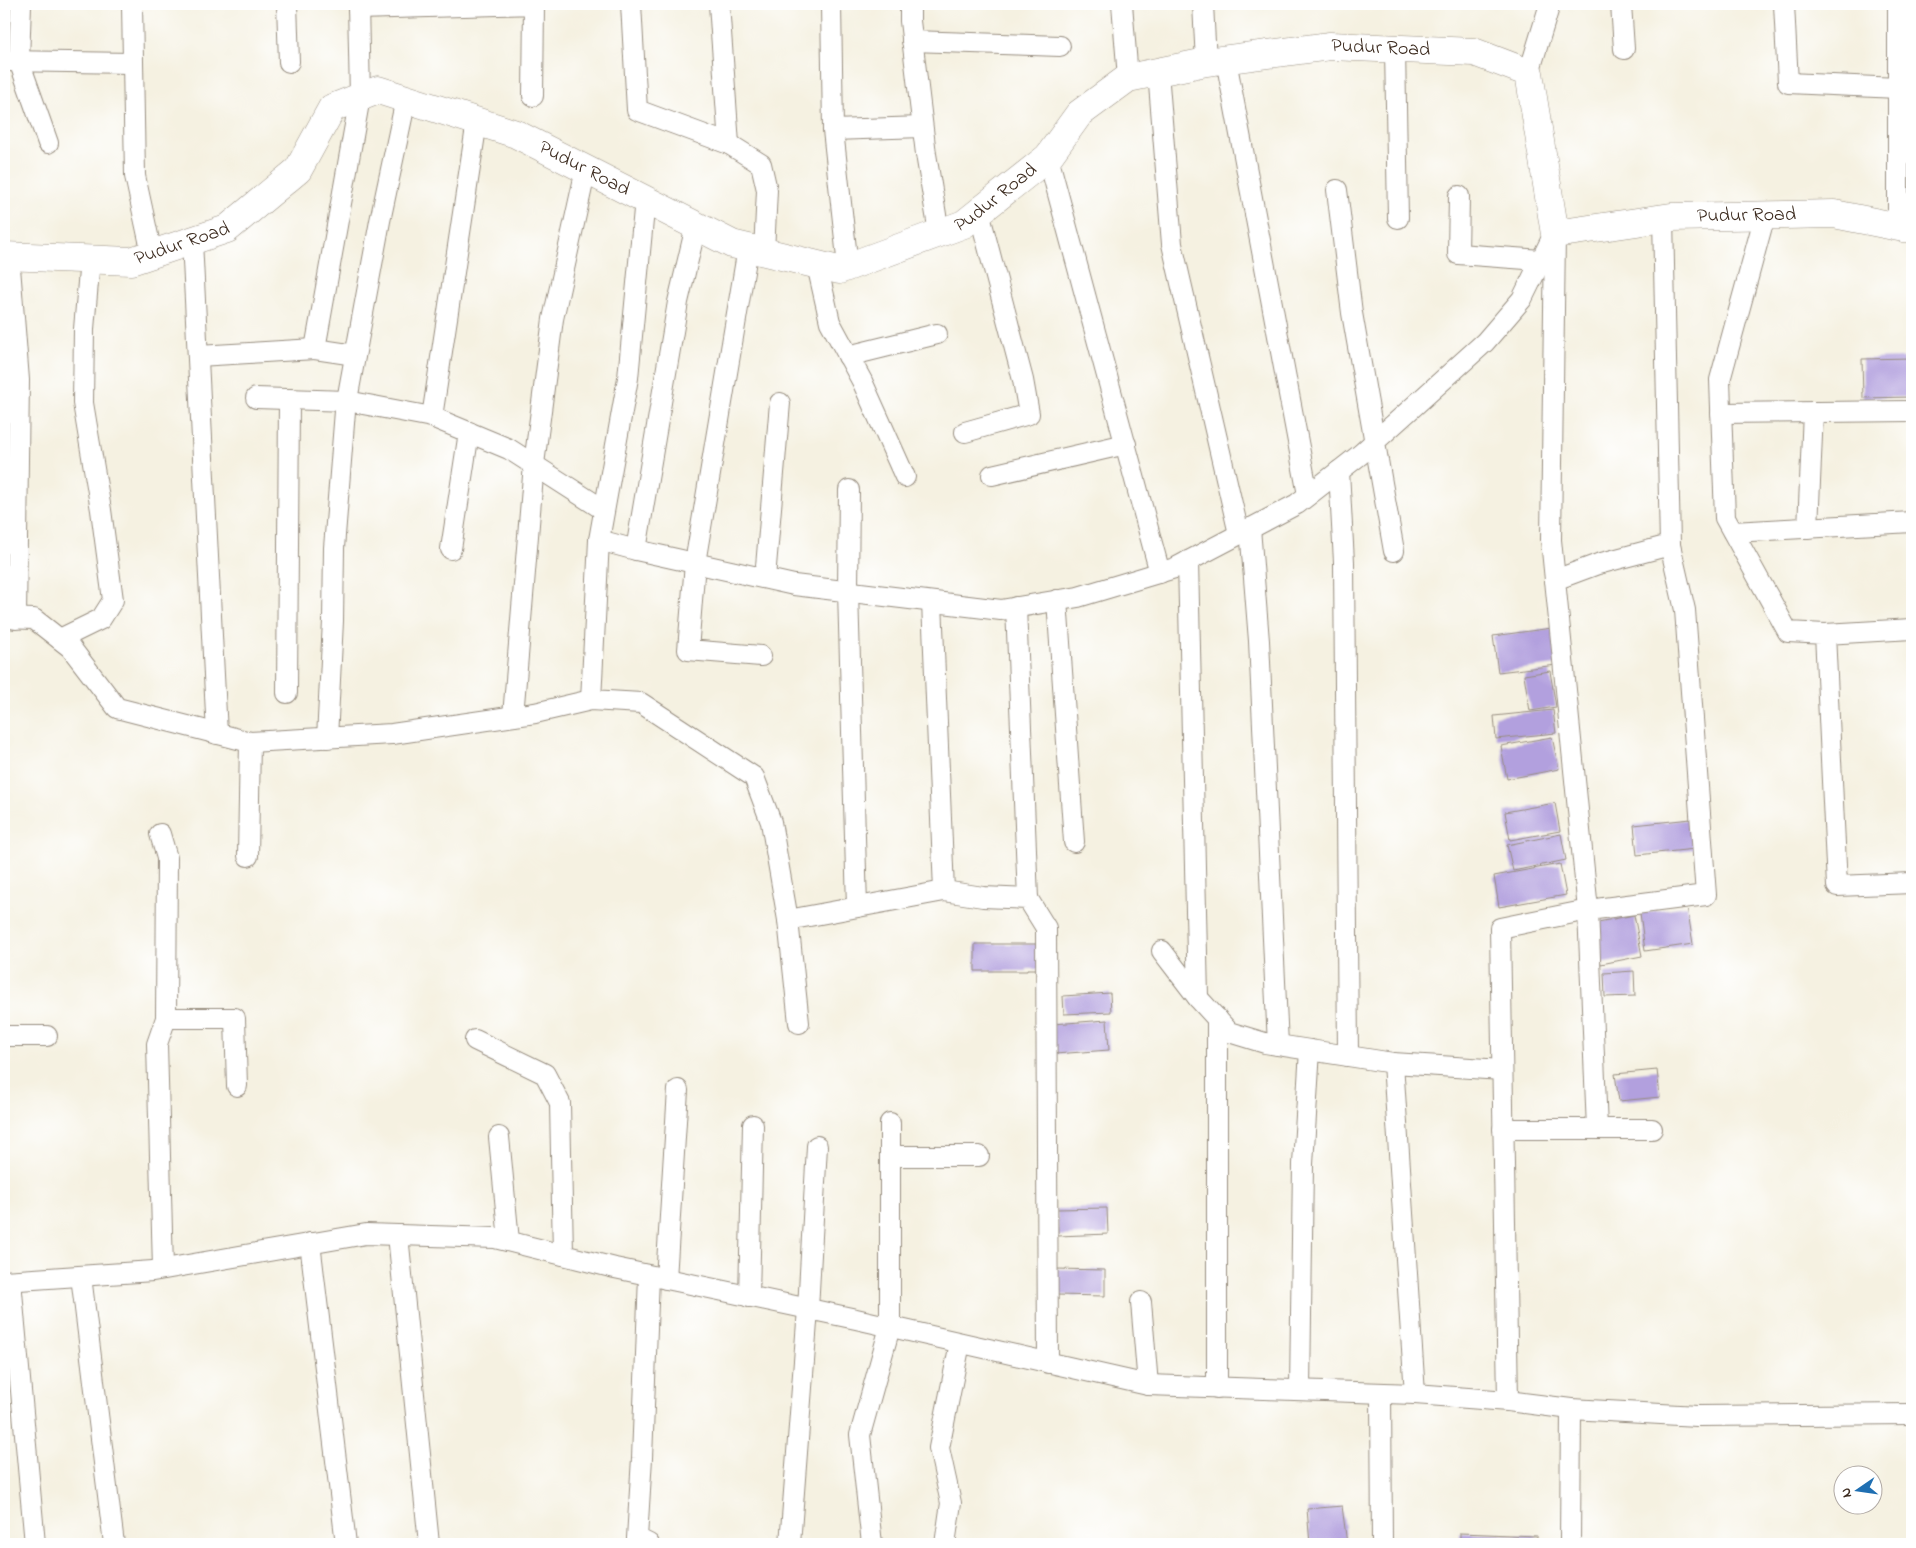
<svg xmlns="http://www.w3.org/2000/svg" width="1916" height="1548" viewBox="0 0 1916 1548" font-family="'Indie Flower',sans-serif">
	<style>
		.building { fill: #b2a0de }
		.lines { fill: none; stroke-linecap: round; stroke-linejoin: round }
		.street-casing { stroke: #988e80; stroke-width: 22 }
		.secondary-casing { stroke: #988e80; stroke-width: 29 }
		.street { stroke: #fff; stroke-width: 20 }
		.secondary { stroke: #fff; stroke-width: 28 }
		.labels { text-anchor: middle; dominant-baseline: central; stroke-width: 4; stroke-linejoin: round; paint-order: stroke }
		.street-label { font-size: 20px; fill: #3b2a1e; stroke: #fff }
	</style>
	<rect width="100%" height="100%" fill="#fff"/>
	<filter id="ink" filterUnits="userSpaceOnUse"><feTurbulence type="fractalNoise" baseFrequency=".02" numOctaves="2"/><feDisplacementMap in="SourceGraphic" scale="10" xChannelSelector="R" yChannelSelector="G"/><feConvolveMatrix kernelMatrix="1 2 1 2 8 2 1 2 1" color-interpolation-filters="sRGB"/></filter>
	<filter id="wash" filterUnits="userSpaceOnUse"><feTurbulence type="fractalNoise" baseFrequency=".0096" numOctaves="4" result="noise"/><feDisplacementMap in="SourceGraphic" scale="20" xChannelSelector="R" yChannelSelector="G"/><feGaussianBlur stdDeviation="1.12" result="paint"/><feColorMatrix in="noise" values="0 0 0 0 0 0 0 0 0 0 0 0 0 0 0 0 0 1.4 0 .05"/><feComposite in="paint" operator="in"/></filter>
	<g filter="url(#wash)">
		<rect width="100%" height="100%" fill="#f5f1e1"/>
		<g id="blocks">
			<!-- building -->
			<g class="building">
				<polygon points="1912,358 1912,397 1863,398 1862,359"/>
				<polygon points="1552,628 1557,665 1498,672 1493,636"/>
				<polygon points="1550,671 1556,707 1530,711 1524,675"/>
				<polygon points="1553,710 1556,733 1496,739 1494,716"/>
				<polygon points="1552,737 1559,769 1507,779 1501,746"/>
				<polygon points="1555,803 1560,831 1510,840 1505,812"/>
				<polygon points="1691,819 1695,849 1637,855 1634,825"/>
				<polygon points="1561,834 1566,860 1513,871 1507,845"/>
				<polygon points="1560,864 1566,895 1499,907 1494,876"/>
				<polygon points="1687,906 1693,944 1645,951 1640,913"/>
				<polygon points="1634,915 1642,956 1601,964 1593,923"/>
				<polygon points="975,944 1041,944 1041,969 1027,969 1027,971 975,971"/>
				<polygon points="1634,971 1635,996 1605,997 1604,973"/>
				<polygon points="1110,993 1111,1012 1064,1014 1063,996"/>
				<polygon points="1107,1020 1109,1050 1055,1054 1053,1024"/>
				<polygon points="1657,1070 1660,1097 1619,1101 1615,1074"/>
				<polygon points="1107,1208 1108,1234 1058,1236 1057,1209"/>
				<polygon points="1056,1269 1105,1270 1105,1296 1056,1295"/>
				<polygon points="1342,1506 1347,1544 1310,1544 1307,1509"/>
				<polygon points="1460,1533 1537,1536 1537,1544 1460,1544"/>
			</g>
		</g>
	</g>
	<g filter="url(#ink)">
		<use href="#blocks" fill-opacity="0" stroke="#988e80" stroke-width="1"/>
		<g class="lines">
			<defs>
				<g id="street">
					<polyline points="21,4 19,61 48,143"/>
					<polyline points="132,4 135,176 152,254"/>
					<polyline points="287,4 289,62"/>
					<polyline points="631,4 637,110 729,144 719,4"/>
					<polyline points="831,4 833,130 848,267"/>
					<polyline points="910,4 910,21 926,154 939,233"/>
					<polyline points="1122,4 1128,78"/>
					<polyline points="1203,4 1206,62"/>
					<polyline points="1621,4 1624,49"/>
					<polyline points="1784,4 1788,83 1898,88"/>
					<polyline points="358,9 534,4 533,96"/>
					<polyline points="912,41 1060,46"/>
					<polyline points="1395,49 1398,218"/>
					<polyline points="1226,60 1308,495"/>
					<polyline points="4,61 132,63"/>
					<polyline points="1158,72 1172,244 1239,534"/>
					<polyline points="1529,73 1550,4"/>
					<polyline points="833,130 922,127"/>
					<polyline points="729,144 761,164 767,190 764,252"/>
					<polyline points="1048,157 1160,573"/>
					<polyline points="1337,190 1352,313 1394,551"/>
					<polyline points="1459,196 1458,254 1541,260"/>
					<polyline points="1765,215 1720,380 1725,518 1788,632 1825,634 1837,886 1912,883"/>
					<polyline points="1898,227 1898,4"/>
					<polyline points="192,241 217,734"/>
					<polyline points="748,248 695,563 688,650 761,656"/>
					<polyline points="9,255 19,380 16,619"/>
					<polyline points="817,265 830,322 862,381 905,477"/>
					<polyline points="355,355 315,349 360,97 358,4"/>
					<polyline points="198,356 315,349"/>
					<polyline points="848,356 937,334"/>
					<polyline points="256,398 347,401 432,417 509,449 604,510"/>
					<polyline points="1721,413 1912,411"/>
					<polyline points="432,417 477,121"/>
					<polyline points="965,432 1029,414 1023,380 979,212"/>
					<polyline points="1339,471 1344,562 1348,1056"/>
					<polyline points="992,475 1126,444"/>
					<polyline points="849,490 848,591 857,907"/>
					<polyline points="1250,528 1259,641 1278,1045"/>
					<polyline points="1808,528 1813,412"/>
					<polyline points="1733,532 1912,522"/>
					<polyline points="599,540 636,550 794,585 1001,610 1078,597 1175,568 1297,504 1361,454 1485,342 1522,299 1552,238"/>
					<polyline points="451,549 469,432"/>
					<polyline points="636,550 678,302 696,226"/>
					<polyline points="1188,561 1198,998"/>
					<polyline points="765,578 780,403"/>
					<polyline points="1555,580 1598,564 1670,545"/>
					<polyline points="1057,600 1074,842"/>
					<polyline points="932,602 944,891"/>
					<polyline points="1016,607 1028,899"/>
					<polyline points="4,618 34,619 71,648 117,708 250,742 392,734 535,713 591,700 641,703 754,777 771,822 788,920 799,1023"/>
					<polyline points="1825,634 1912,629"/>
					<polyline points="60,639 101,619 113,600 101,510 83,403 84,329 90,259"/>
					<polyline points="287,693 289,399"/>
					<polyline points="591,700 599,540 628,378 645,199"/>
					<polyline points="513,716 534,464 553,319 586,169"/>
					<polyline points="327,738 333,621 334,548 345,411 380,221 406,99"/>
					<polyline points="160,834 167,858 166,1018"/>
					<polyline points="248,856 250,742"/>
					<polyline points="788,920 944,891 983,897 1028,899 1046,928 1048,1363"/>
					<polyline points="1162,951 1198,998 1229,1032 1265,1043 1393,1063 1502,1070"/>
					<polyline points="1217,1018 1217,1388"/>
					<polyline points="4,1036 47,1036"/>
					<polyline points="475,1040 545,1074 560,1103 563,1255"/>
					<polyline points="1393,1063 1415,1394"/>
					<polyline points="1503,1129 1652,1129"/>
					<polyline points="1597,1129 1588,910 1706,895 1685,610 1670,545 1663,218"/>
					<polyline points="499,1137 509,1241"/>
					<polyline points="890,1156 979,1156"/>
					<polyline points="398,1235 429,1544"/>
					<polyline points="310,1243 346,1544"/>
					<polyline points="163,1269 157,1044 166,1018 235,1018 237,1086"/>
					<polyline points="81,1276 114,1544"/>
					<polyline points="666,1279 678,1090"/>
					<polyline points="4,1281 153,1271 366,1234 495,1238 615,1268 856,1319 1148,1385 1415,1394 1508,1401 1571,1409 1697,1416 1912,1414"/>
					<polyline points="11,1281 35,1544"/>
					<polyline points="749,1297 753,1125"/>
					<polyline points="1141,1302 1148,1385"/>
					<polyline points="1300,1390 1303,1164 1310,1050"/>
					<polyline points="1381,1393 1382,1544"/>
					<polyline points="1508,1401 1500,928 1588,910 1551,540 1555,234"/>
					<polyline points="649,1544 637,1538 642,1458 649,1276"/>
					<polyline points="790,1544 808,1309 817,1146"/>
					<polyline points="872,1544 860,1435 890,1327 890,1123"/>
					<polyline points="945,1544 951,1503 939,1448 960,1343"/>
					<polyline points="1570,1544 1571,1409"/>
				</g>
				<g id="secondary">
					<path id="s1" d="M4 256 131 261 227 229 298 170 332 108 378 90 516 134 732 244 839 270 964 224 1048 157 1079 114 1128 78 1206 62 1330 46 1474 52 1529 73 1555 234 1671 217 1834 214 1904 228H1912"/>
				</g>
			</defs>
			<!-- street casing -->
			<use href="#street" class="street-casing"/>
			<!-- secondary casing -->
			<use href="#secondary" class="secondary-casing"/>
			<!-- street -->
			<use href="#street" class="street"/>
			<!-- secondary -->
			<use href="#secondary" class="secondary"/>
		</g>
	</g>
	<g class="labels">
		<!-- street labels -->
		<g class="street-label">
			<text stroke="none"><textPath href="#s1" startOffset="1548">Pudur Road</textPath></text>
			<text stroke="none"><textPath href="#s1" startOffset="662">Pudur Road</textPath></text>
			<text stroke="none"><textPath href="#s1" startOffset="1112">Pudur Road</textPath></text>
			<text stroke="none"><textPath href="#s1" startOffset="2056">Pudur Road</textPath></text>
			<text stroke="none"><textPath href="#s1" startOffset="181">Pudur Road</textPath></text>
		</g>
	</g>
	<!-- margin -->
	<rect width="1916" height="1548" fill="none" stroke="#fff" stroke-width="20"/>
	<!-- north arrow -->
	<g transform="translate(1858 1490) rotate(257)"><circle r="24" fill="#ffffff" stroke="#b1aaa5"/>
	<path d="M0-4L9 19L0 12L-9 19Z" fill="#1f6fb2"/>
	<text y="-8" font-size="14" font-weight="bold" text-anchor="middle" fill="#3b2a1e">N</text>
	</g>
</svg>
